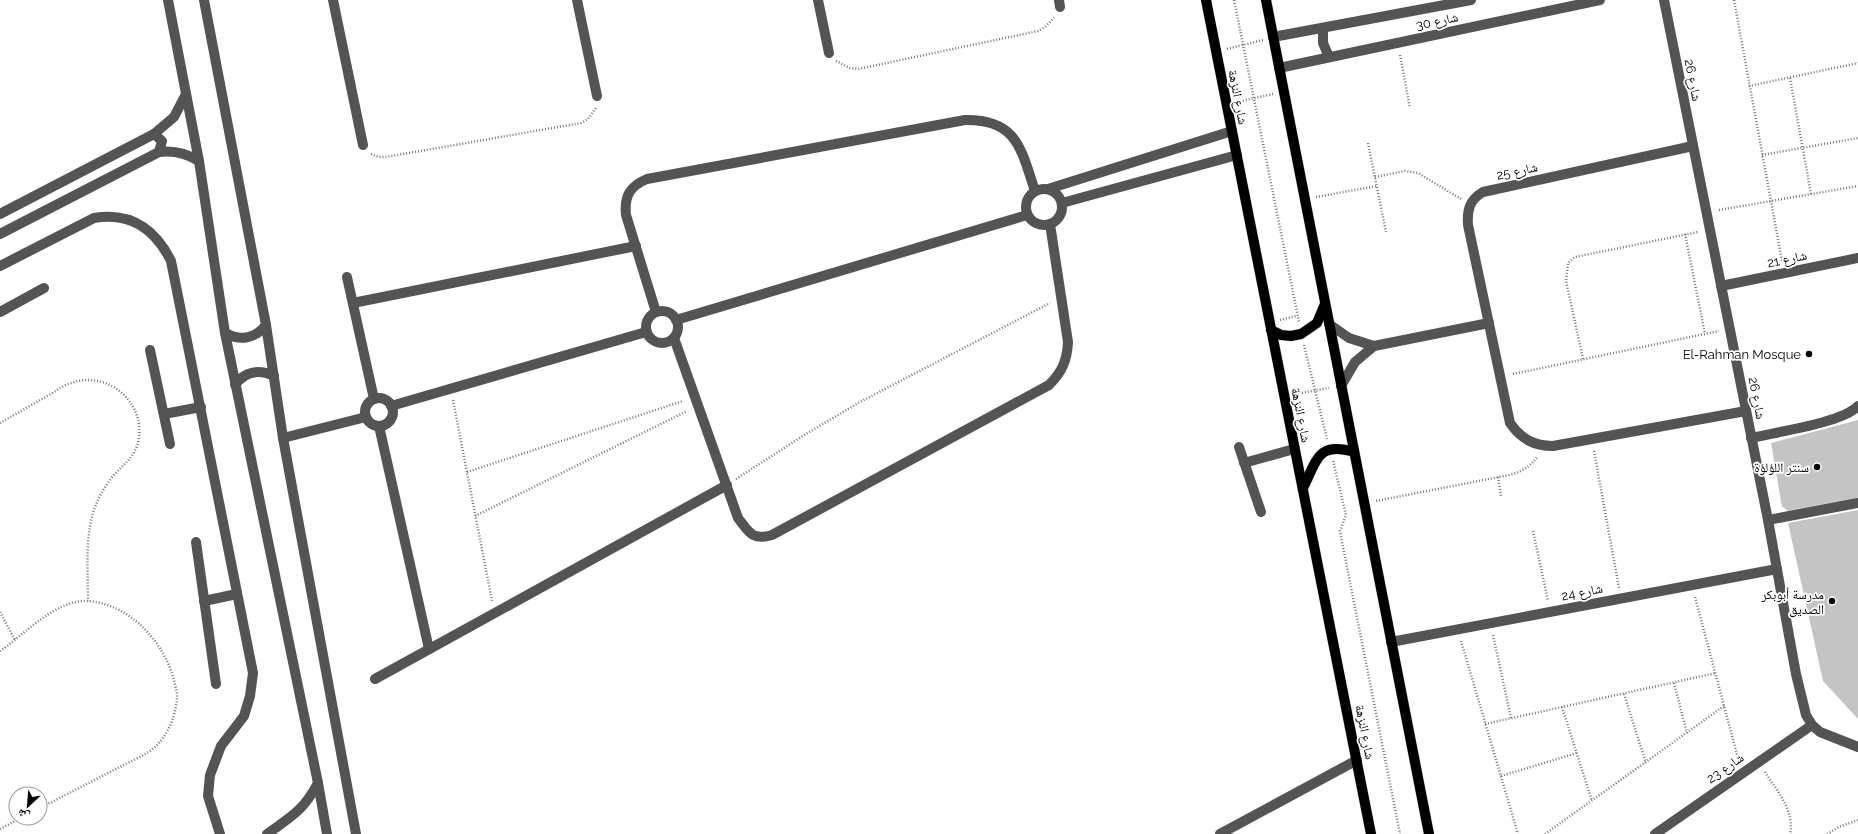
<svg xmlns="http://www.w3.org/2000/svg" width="1858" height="834" viewBox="0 0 1858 834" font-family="Raleway,'Noto Naskh Arabic',sans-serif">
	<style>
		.shadow { fill: #0003 }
		.building { fill: #c4c4c4 }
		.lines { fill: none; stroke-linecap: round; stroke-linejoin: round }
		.major-casing { stroke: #dbdbdb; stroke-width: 11 }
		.path { stroke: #767676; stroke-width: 2.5; stroke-dasharray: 1 2; stroke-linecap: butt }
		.minor { stroke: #545454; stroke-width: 10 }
		.major { stroke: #000; stroke-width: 10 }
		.poi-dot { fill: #000; stroke: #fff; stroke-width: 1.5 }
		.labels { text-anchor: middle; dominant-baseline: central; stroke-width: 3.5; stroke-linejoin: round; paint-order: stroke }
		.street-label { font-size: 13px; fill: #000; stroke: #fff }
		.poi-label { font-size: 13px; fill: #000; stroke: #fff; text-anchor: end }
	</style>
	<rect width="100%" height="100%" fill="#fff"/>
	<!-- shadow -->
	<polygon class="shadow" points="1858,421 1858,506 1792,515 1783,507"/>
	<!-- building -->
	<g class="building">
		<polygon points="1858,420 1858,497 1786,510 1785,507 1782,507 1771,443"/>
		<polygon points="1858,510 1858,719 1823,681 1788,523"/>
	</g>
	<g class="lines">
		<defs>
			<g id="major">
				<polyline points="1206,0 1371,834"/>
				<polyline points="1266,0 1429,834"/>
				<polyline points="1271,330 1281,335 1291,336 1301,334 1317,323 1325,304"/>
				<path d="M1303 488C1317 460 1318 441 1354 452"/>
			</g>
		</defs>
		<!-- major casing -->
		<use href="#major" class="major-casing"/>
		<!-- path -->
		<g class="path">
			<polyline points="1234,0 1299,322"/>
			<polyline points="1734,0 1782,261"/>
			<polyline points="1227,49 1263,40"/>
			<polyline points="1400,55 1410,108"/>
			<polyline points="836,61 850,68 858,69 1038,31 1045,27 1054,18"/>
			<polyline points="1790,78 1811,194"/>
			<polyline points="1749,86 1858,63"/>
			<polyline points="1237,102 1273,94"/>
			<polyline points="1368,143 1386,232"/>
			<polyline points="371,154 379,157 386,157 581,123 588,119 596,108"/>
			<polyline points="1762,155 1858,138"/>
			<polyline points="1375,177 1405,171 1418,173 1461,199"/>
			<polyline points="1316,197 1377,186"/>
			<polyline points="1719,210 1858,186"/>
			<polyline points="1685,234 1705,334"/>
			<polyline points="1280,320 1297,316"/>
			<polyline points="1304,345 1327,439"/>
			<polyline points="1583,359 1566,281 1568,263 1575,257 1698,232"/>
			<polyline points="1513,374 1719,331"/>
			<polyline points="1296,394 1329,388"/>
			<polyline points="453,400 492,601"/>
			<path d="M0 423C14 415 28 407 42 399 52 394 61 386 71 383 94 375 117 384 130 402 139 414 142 432 137 446 132 459 122 466 113 476 104 487 97 500 93 513 85 541 88 573 88 601"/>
			<polyline points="1594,451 1619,588"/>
			<polyline points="1333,461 1346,515 1340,531 1342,542 1400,834"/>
			<polyline points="467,472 683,401"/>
			<polyline points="1498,477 1501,497"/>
			<polyline points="736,479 806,434 860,402 1050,303"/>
			<path d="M1376 501 1509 475C1521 472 1530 467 1538 456"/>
			<polyline points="475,516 687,411"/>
			<polyline points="1533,531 1548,601"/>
			<polyline points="1695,597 1739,762"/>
			<polyline points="0,612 15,640"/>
			<polyline points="1493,635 1511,718"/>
			<polyline points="1461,641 1518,834"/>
			<path d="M0 651C24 635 56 599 88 601 130 604 164 642 174 680 175 686 178 693 177 698 176 714 169 733 157 745 147 755 131 761 118 768 92 781 66 795 40 808"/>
			<polyline points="1674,683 1687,733"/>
			<polyline points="1624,694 1646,763"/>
			<polyline points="1562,707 1592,801"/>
			<polyline points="1485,724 1716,673"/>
			<path d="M1765 772C1777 791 1795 811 1790 834"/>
			<polyline points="1501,776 1577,753"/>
			<polyline points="0,829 21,818"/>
			<polyline points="1545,834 1724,706"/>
			<polyline points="1827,834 1839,827 1858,820"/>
		</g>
		<!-- minor -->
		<g class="minor">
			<polyline points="168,0 199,161 225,333 318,783 327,834"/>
			<polyline points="204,0 266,325 283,438 356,834"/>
			<polyline points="333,0 363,145"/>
			<polyline points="577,0 597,96"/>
			<polyline points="818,0 829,53"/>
			<polyline points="1059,0 1060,7"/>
			<polyline points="1664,0 1768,520 1796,674 1806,715 1812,725 1820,732 1858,747"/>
			<polyline points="1323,28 1323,43 1329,57"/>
			<polyline points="1273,37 1471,0"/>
			<polyline points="1279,68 1600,0"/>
			<polyline points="154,134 162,141 159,152"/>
			<path d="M1693 146 1483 192C1469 200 1467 211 1468 225L1510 423C1521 439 1534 446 1553 446L1746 411"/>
			<circle cx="1044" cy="207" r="18"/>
			<polyline points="1048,189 1232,131"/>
			<polyline points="1062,203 1237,155"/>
			<polyline points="0,214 154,134 174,117 186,94"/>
			<path d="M0 234 159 152C174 150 186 153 199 161"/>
			<path d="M0 266 94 218C131 212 155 229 171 261L253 673 250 696 244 716 221 746 210 775 208 796 220 834"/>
			<polyline points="347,277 374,399"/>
			<polyline points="1721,286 1858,258"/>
			<polyline points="353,303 636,246"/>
			<circle cx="662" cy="327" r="16"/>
			<polyline points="0,312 44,288"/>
			<path d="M656 312 626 215C624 196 630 186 647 179L965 120C1017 119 1021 149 1035 191"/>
			<polyline points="676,320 1027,215"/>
			<polyline points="1329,324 1349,338 1374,346"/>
			<path d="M225 333C240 341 255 339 266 325"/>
			<path d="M674 338 738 518C749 532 752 541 772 535L1049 385C1062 372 1067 361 1068 342L1050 224"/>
			<polyline points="150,350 170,444"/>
			<path d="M235 385C245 371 259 369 274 376"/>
			<polyline points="1341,386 1355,362 1374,346 1489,323"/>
			<circle cx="379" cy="412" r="14"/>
			<polyline points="391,406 646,332"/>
			<polyline points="164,414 201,407"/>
			<polyline points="379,426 429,649"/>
			<polyline points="283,438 366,417"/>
			<path d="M1751 438C1776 432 1842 423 1858 406"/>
			<polyline points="1239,447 1261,512"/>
			<polyline points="1244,463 1294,449"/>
			<polyline points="1768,520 1858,503"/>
			<polyline points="196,542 216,684"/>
			<polyline points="204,601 237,594"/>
			<polyline points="1391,642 1777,569"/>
			<polyline points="375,679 727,485"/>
			<path d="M267 834C292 816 303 811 318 783"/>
			<polyline points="1220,834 1357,760"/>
			<polyline points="1655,834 1812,725"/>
		</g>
		<!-- major -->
		<use href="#major" class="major"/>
	</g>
	<!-- markers -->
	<g class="poi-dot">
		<circle cx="1809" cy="354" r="4"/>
		<circle cx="1817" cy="467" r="4"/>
		<circle cx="1832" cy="601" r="4"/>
	</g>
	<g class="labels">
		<!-- street labels -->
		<g class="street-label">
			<text transform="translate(1437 21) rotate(-12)">شارع 30</text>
			<text transform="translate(1693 80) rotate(79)">شارع 26</text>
			<text transform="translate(1238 97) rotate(79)">شارع النزهة</text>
			<text transform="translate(1517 171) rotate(-12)">شارع 25</text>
			<text transform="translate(1787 259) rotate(-12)">شارع 21</text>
			<text transform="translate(1757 398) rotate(79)">شارع 26</text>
			<text transform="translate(1301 415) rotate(79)">شارع النزهة</text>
			<text transform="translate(1582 592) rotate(-11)">شارع 24</text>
			<text transform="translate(1365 732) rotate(79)">شارع النزهة</text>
			<text transform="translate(1725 768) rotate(-35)">شارع 23</text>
		</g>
		<!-- poi labels -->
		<g class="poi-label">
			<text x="1801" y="354">El-Rahman Mosque</text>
			<text x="1809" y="467">سنتر اللؤلؤة</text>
			<text x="1824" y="594">مدرسة أبوبكر<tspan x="1824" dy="15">الصديق</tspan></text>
		</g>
	</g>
	<!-- north arrow -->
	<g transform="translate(28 806) rotate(206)"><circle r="19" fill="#ffffff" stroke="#999999"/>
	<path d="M0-3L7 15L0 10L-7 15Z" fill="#000000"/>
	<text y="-6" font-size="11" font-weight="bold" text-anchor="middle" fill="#000000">ش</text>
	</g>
</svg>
